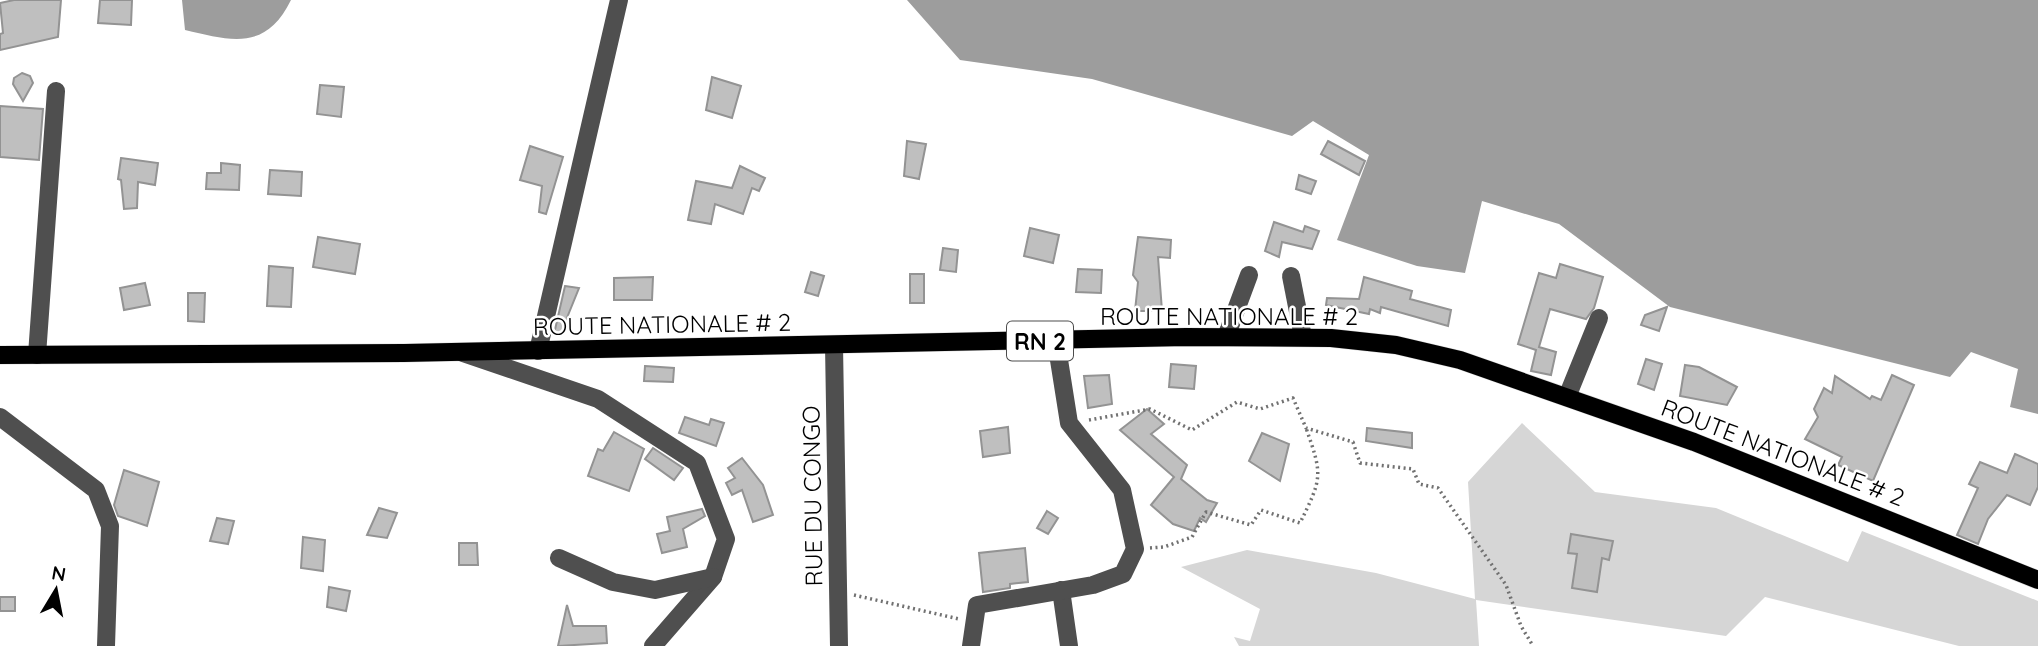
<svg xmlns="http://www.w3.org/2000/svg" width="2038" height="646" viewBox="0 0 2038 646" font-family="Quicksand,sans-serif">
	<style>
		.green { fill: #d6d6d6 }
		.water { fill: #9d9d9d }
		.building { fill: #bfbfbf; stroke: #939393; stroke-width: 2 }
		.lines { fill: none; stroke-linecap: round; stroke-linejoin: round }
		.major-casing { stroke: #dbdbdb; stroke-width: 19 }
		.path { stroke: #717171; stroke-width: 3.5; stroke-dasharray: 2 3.5; stroke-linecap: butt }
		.minor { stroke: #4f4f4f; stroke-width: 18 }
		.major { stroke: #000; stroke-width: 18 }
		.labels { text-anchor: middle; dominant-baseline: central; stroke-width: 5; stroke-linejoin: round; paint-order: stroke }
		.shield { fill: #fff; stroke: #4c4c4c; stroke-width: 2 }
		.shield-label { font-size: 23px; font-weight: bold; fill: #000 }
		.street-label { font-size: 24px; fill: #000; stroke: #fff }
	</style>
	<rect width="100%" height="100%" fill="#fff"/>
	<!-- green -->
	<polygon class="green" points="1522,423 1595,492 1716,508 1848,562 1862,531 2038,601 2038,646 1959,646 1765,597 1726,636 1476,600 1479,646 1239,646 1234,637 1250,641 1260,609 1181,567 1247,550 1376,573 1475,599 1468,482"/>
	<!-- water -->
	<g class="water">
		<path d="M182 0H291C266 51 232 41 185 30Z"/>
		<polygon points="907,0 2038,0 2038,414 2010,407 2018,369 1971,352 1950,377 1670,307 1559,224 1482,201 1465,273 1417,266 1337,240 1369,155 1313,121 1292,136 1092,79 960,60"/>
	</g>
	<!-- building -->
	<g class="building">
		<polygon points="14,0 61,0 58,37 0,50 0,34 3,33 0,3"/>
		<polygon points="100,0 132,0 131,25 98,23"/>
		<polygon points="22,73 30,76 33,83 23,101 13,84 14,78"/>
		<polygon points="712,77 741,86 732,118 706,110"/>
		<polygon points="320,85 344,87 341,117 317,114"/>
		<polygon points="0,106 43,109 39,160 0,157"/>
		<polygon points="907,141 926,144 919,179 904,176"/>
		<polygon points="1328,141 1365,161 1359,175 1321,154"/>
		<polygon points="530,146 563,157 546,214 539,212 542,186 520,180"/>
		<polygon points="121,158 158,163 155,185 138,182 137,208 124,209 121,180 118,179"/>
		<polygon points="221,163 240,165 239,190 206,189 207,173 221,173"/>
		<polygon points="740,166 765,178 759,191 752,188 743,214 715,204 711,224 688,220 696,181 732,188"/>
		<polygon points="270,170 302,172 301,196 268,194"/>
		<polygon points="1299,175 1316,181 1311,194 1296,189"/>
		<polygon points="1274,222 1303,232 1305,226 1319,231 1312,249 1282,242 1279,257 1265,251"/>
		<polygon points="1030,228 1059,235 1053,263 1024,256"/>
		<polygon points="318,237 360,244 355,274 313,267"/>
		<polygon points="1138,237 1171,240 1170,258 1158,257 1162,311 1135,311 1138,282 1133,275"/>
		<polygon points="943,248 958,250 956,272 940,270"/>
		<polygon points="1560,264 1603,277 1594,308 1586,319 1550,309 1539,347 1556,352 1551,375 1531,371 1536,350 1518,344 1539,273 1556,278"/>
		<polygon points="269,266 293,268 291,307 267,306"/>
		<polygon points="1078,269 1102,270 1101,293 1076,292"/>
		<polygon points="811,272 824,276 818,296 805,292"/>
		<rect x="910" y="274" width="14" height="29"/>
		<polygon points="653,277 652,300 614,300 614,278"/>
		<polygon points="1364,277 1412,291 1410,299 1451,310 1448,326 1381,307 1380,313 1370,309 1369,314 1326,305 1327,298 1359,299"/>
		<polygon points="145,283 150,305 124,310 120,288"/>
		<polygon points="565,286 579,288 560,335 554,334"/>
		<polygon points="188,293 205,293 204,322 188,321"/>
		<polygon points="1667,307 1659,331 1641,325 1645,315"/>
		<polygon points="1646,359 1662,364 1654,390 1638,384"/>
		<polygon points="1171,364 1196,366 1194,389 1169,387"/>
		<polygon points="1685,365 1699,367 1737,387 1727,405 1680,396"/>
		<polygon points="645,366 674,368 673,382 644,381"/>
		<polygon points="1109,375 1112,404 1088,408 1084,376"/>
		<polygon points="1892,375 1914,385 1873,481 1838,465 1842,457 1805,439 1818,417 1814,409 1824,388 1832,393 1835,376 1870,399 1872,396 1881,400"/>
		<polygon points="1147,409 1164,424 1151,434 1187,465 1181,479 1207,500 1217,503 1206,522 1200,518 1194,531 1173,524 1151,505 1174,477 1120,430"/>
		<polygon points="685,417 709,425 711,419 724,423 716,446 679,433"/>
		<polygon points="1008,427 1010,453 983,457 980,431"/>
		<polygon points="1367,428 1412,433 1412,448 1366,441"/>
		<polygon points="614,432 644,449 629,491 588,476 598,449 603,451"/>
		<polygon points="1262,433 1289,444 1280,481 1249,461"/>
		<polygon points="653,448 683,468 674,480 645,459"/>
		<polygon points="2015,454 2038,464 2038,487 2030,505 2007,495 1988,519 1978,544 1957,535 1978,488 1969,484 1980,462 2007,473"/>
		<polygon points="742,458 763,485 773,515 753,522 742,490 732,495 726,483 735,478 728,468"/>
		<polygon points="124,470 159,482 147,526 118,516 114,505"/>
		<polygon points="379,508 397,513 387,538 367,535"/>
		<polygon points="702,509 705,516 683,529 687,547 662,553 657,534 670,531 667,517"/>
		<polygon points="1047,511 1058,518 1048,534 1037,528"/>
		<polygon points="217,518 234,521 228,544 210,541"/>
		<polygon points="1571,534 1613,541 1609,560 1602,558 1597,592 1572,588 1577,554 1568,553"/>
		<polygon points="303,537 325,540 323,571 301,568"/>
		<polygon points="459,543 477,543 478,565 459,565"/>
		<polygon points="1025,548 1028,582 1010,584 1010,588 983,592 979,553"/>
		<polygon points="329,587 350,591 346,611 327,607"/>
		<rect x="0" y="597" width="15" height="14"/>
		<polygon points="567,605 573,626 606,626 607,643 558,646"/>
	</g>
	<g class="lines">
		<defs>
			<polyline id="major" points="0,355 404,353 1186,337 1331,338 1396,345 1460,360 1694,442 2038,580"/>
		</defs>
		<!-- major casing -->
		<use href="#major" class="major-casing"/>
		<!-- path -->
		<g class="path">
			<polyline points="1089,420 1150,409 1192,430 1237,402 1260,409 1293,398 1306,428 1353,442 1360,463 1413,469 1419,484 1438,488 1506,585 1521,626 1533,646"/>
			<path d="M1150 548 1164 547 1192 537 1206 512 1251 525 1261 510 1300 523C1322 478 1323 476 1306 428"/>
			<polyline points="854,595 959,619"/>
		</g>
		<!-- minor -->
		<g class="minor">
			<polyline points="1291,276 1303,337"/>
			<polyline points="1226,337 1249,275"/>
			<polyline points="834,345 839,646"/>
			<polyline points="538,351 619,0"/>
			<polyline points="463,353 598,399 697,463 726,539 713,577 653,646"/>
			<polyline points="37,355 56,91"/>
			<polyline points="1567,397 1599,318"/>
			<polyline points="0,417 96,490 110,526 106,646"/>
			<polyline points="559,558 613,582 655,590 713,577"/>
			<polyline points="1061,590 1069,646"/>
			<polyline points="971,646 977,605 1093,585 1123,574 1135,549 1122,490 1069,423 1056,341"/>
		</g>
		<!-- major -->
		<use href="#major" class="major"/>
	</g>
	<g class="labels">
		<!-- shield labels -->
		<rect class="shield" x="1007" y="321.5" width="66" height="39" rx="5"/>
		<g class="shield-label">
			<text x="1040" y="341">RN 2</text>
		</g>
		<!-- street labels -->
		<g class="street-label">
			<text x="1229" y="316">ROUTE NATIONALE # 2</text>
			<text transform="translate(662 324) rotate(-1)">ROUTE NATIONALE # 2</text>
			<text transform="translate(1783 452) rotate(21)">ROUTE NATIONALE # 2</text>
			<text transform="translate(812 496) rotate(-91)">RUE DU CONGO</text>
		</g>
	</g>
	<!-- north arrow -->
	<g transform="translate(56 590) rotate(10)" stroke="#ffffff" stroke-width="5" paint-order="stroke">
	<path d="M0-5L12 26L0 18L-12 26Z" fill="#000000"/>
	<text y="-10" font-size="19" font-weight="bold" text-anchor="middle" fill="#000000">N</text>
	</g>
</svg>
